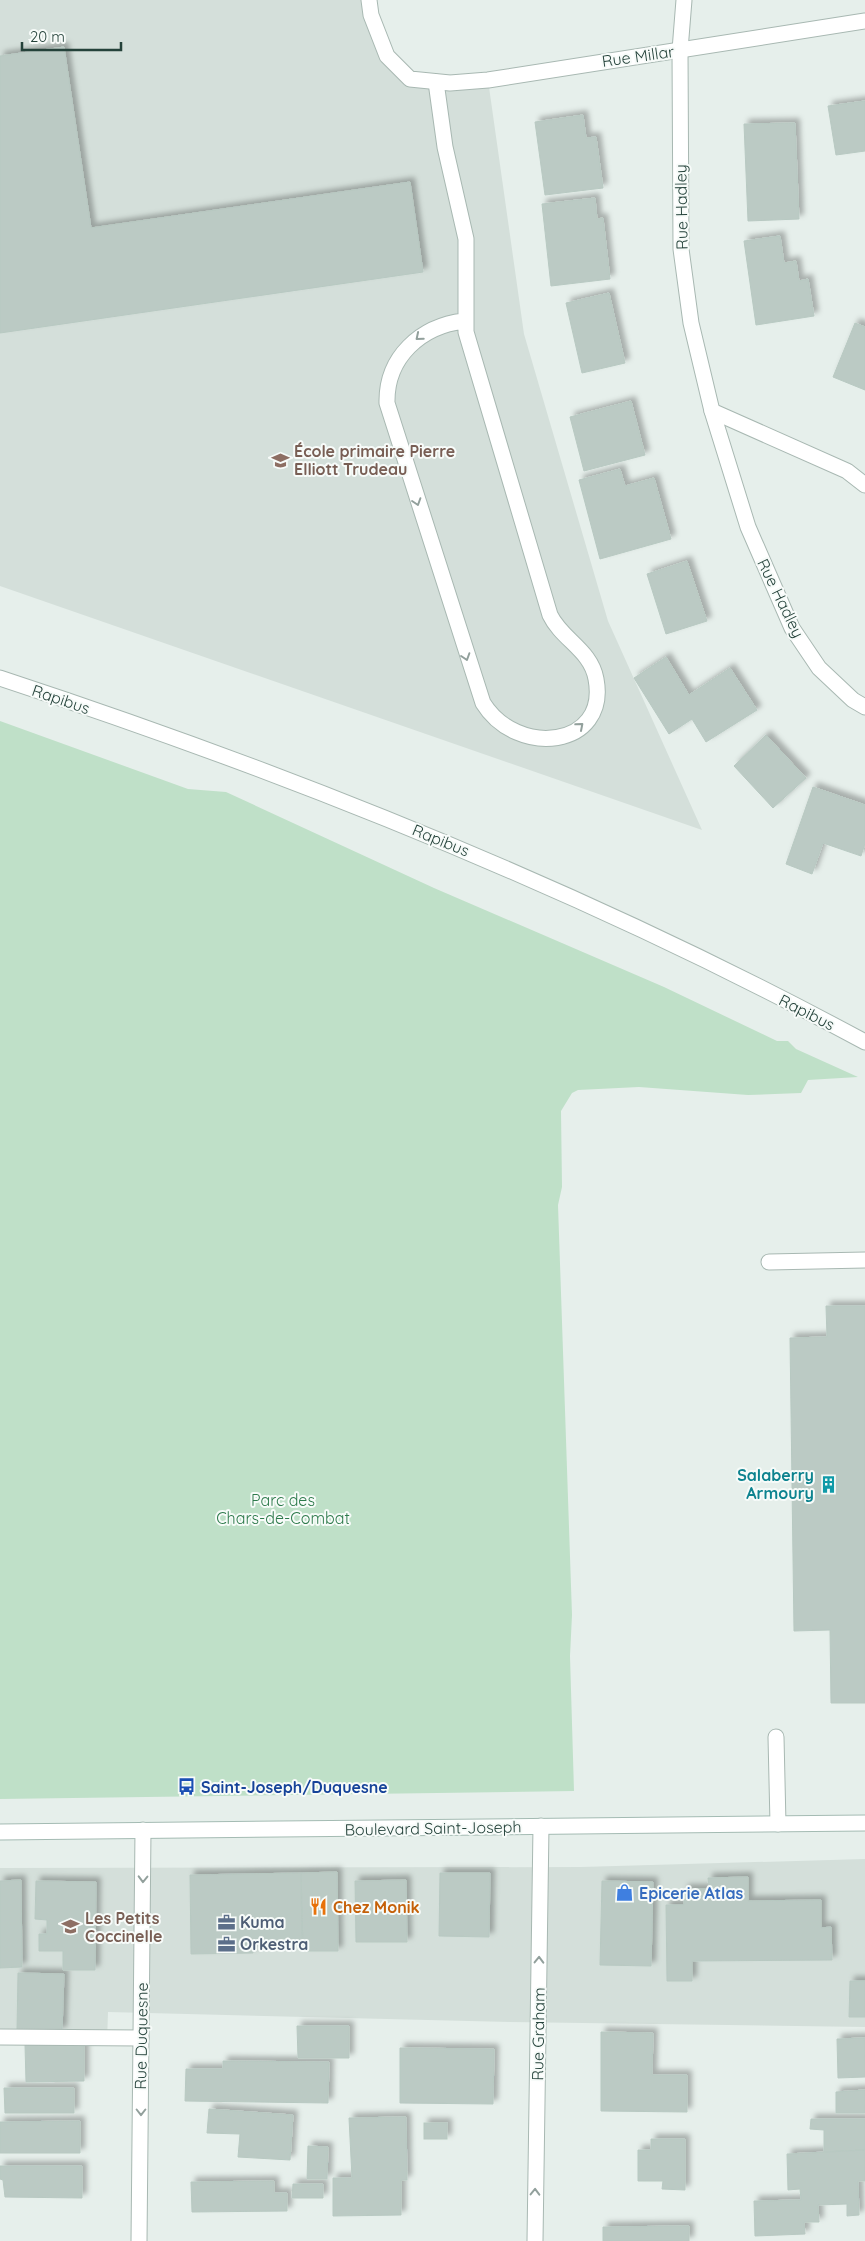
<svg xmlns="http://www.w3.org/2000/svg" width="865" height="2241" viewBox="0 0 865 2241" font-family="Quicksand,sans-serif">
	<style>
		.built { fill: #d4dfda }
		.green { fill: #bfe0c8 }
		.building { fill: #bbcac4; stroke: #b8c9c2; filter: url(#shadow) }
		.lines { fill: none; stroke-linecap: round; stroke-linejoin: round }
		.service-casing { stroke: #a8b8b2; stroke-width: 17 }
		.minor-casing { stroke: #a8b8b2; stroke-width: 17 }
		.tertiary-casing { stroke: #a8b8b2; stroke-width: 17 }
		.secondary-casing { stroke: #a4bbb3; stroke-width: 17 }
		.service { stroke: #fff; stroke-width: 15 }
		.minor { stroke: #fff; stroke-width: 15 }
		.tertiary { stroke: #fff; stroke-width: 15 }
		.secondary { stroke: #fff; stroke-width: 15 }
		.oneway { stroke: #92a09c }
		.labels { text-anchor: middle; dominant-baseline: central; stroke-width: 4; stroke-linejoin: round; paint-order: stroke }
		.street-label { font-size: 16px; fill: #24423a; stroke: #f7fbf9 }
		.education-label { font-size: 16px; font-weight: bold; fill: #785e54; stroke: #f7fbf9; text-anchor: start }
		.culture-label { font-size: 16px; font-weight: bold; fill: #0d838f; stroke: #f7fbf9; text-anchor: end }
		.park-label { font-size: 16px; fill: #2d7a4b; stroke: #f7fbf9 }
		.transit-label { font-size: 16px; font-weight: bold; fill: #164399; stroke: #f7fbf9; text-anchor: start }
		.shop-label { font-size: 16px; font-weight: bold; fill: #366cbe; stroke: #f7fbf9; text-anchor: start }
		.food-label { font-size: 16px; font-weight: bold; fill: #c56008; stroke: #f7fbf9; text-anchor: start }
		.service-label { font-size: 16px; font-weight: bold; fill: #4e5e75; stroke: #f7fbf9; text-anchor: start }
	</style>
	<defs>
		<filter id="shadow"><feDropShadow dx="4.5" dy="-4.5" stdDeviation="2.5" flood-color="#0004"/></filter>
	</defs>
	<rect width="100%" height="100%" fill="#e6efeb"/>
	<!-- built -->
	<g class="built">
		<polygon points="0,0 369,0 371,15 410,79 488,80 524,334 608,621 702,830 0,586"/>
		<polygon points="865,1859 865,2027 510,2022 108,2012 107,2042 0,2038 0,1868 581,1867"/>
	</g>
	<!-- green -->
	<polygon class="green" points="0,721 188,789 226,792 434,888 664,987 777,1041 788,1041 796,1049 858,1077 808,1080 801,1093 748,1095 639,1087 578,1090 572,1093 561,1111 562,1187 558,1205 572,1615 570,1656 574,1791 0,1799"/>
	<!-- building -->
	<g class="building">
		<polygon points="64,47 91,228 410,182 423,272 0,333 0,56"/>
		<polygon points="865,101 865,151 836,155 828,106"/>
		<polygon points="583,115 586,138 596,137 603,188 545,195 535,122"/>
		<polygon points="795,123 799,219 748,221 744,124"/>
		<polygon points="595,198 597,219 603,218 610,279 551,286 542,204"/>
		<polygon points="780,236 784,263 796,261 799,281 808,279 814,316 756,325 744,241"/>
		<polygon points="609,293 625,363 582,373 566,303"/>
		<polygon points="855,323 865,327 865,390 833,377"/>
		<polygon points="631,401 645,455 584,471 570,417"/>
		<polygon points="620,469 625,486 654,478 671,539 600,559 579,480"/>
		<polygon points="687,561 707,621 666,634 647,574"/>
		<polygon points="666,657 689,695 730,668 757,710 706,742 692,719 669,734 634,678"/>
		<polygon points="766,735 806,778 773,808 734,766"/>
		<polygon points="813,787 865,805 865,843 861,856 823,843 812,874 786,864"/>
		<polygon points="826,1306 865,1306 865,1703 831,1703 830,1630 794,1631 790,1338 827,1337"/>
		<polygon points="337,1872 338,1951 303,1951 301,1873"/>
		<polygon points="301,1873 302,1941 253,1942 253,1953 191,1954 190,1875"/>
		<polygon points="440,1873 490,1873 489,1937 439,1936"/>
		<polygon points="748,1877 748,1901 821,1900 821,1928 831,1927 832,1960 692,1961 692,1981 667,1981 666,1905 684,1905 684,1889 709,1889 708,1878"/>
		<polygon points="21,1880 22,1967 0,1968 0,1881"/>
		<polygon points="406,1880 407,1942 356,1942 355,1881"/>
		<polygon points="36,1881 96,1882 95,1970 63,1970 63,1951 39,1951 39,1934 47,1934 47,1920 35,1919"/>
		<polygon points="602,1881 653,1882 651,1966 600,1965"/>
		<polygon points="18,1973 64,1974 62,2031 17,2030"/>
		<polygon points="850,1981 865,1981 865,2017 849,2017"/>
		<polygon points="297,2026 349,2026 349,2058 298,2058"/>
		<polygon points="601,2032 653,2033 652,2075 687,2075 687,2112 601,2111"/>
		<polygon points="865,2038 865,2077 838,2078 837,2039"/>
		<polygon points="84,2044 84,2081 26,2082 25,2045"/>
		<polygon points="400,2048 494,2049 493,2104 400,2103"/>
		<polygon points="223,2061 329,2062 328,2103 185,2101 186,2069 223,2069"/>
		<polygon points="4,2088 74,2088 74,2113 5,2113"/>
		<polygon points="865,2090 865,2113 836,2113 836,2092"/>
		<polygon points="209,2109 293,2115 290,2160 238,2157 240,2134 207,2133"/>
		<polygon points="406,2117 407,2180 401,2180 401,2215 333,2216 333,2178 352,2178 349,2118"/>
		<polygon points="811,2119 865,2119 865,2150 824,2152 824,2130 810,2129"/>
		<polygon points="80,2121 80,2153 0,2153 0,2122"/>
		<rect x="424" y="2123" width="23" height="16"/>
		<polygon points="651,2139 685,2139 685,2190 662,2189 663,2181 638,2181 638,2150 651,2150"/>
		<polygon points="308,2146 328,2147 327,2179 307,2179"/>
		<polygon points="865,2150 865,2181 858,2181 859,2215 847,2216 847,2204 818,2205 819,2222 804,2222 805,2234 755,2236 754,2201 801,2200 800,2189 788,2190 787,2154"/>
		<polygon points="0,2166 82,2166 82,2198 5,2197 3,2180 0,2179"/>
		<polygon points="274,2181 274,2193 287,2193 287,2211 192,2212 191,2182"/>
		<polygon points="293,2184 323,2184 323,2198 292,2198"/>
		<polygon points="689,2226 689,2241 603,2241 603,2227"/>
	</g>
	<g class="lines">
		<defs>
			<g id="service">
				<path d="M436 82 445 147 466 239V332L550 615C562 640 591 650 596 679 609 748 517 758 483 703L387 403C386 357 421 326 464 321"/>
				<path d="M0 678C298 776 589 893 865 1042"/>
				<polyline points="769,1262 865,1260"/>
				<polyline points="776,1737 778,1824"/>
				<polyline points="0,2037 141,2038"/>
			</g>
			<g id="minor">
				<polyline points="369,0 371,15 387,56 410,79 450,83 488,80 865,21"/>
				<polyline points="684,0 680,50 681,249 691,323 712,411 748,527 792,628 819,668 853,700 865,707"/>
				<polyline points="712,411 847,471 865,485"/>
			</g>
			<g id="tertiary">
				<polyline points="139,2241 143,1830"/>
				<polyline points="535,2241 541,1826"/>
			</g>
			<polyline id="secondary" points="0,1832 865,1823"/>
		</defs>
		<!-- service casing -->
		<use href="#service" class="service-casing"/>
		<!-- minor casing -->
		<use href="#minor" class="minor-casing"/>
		<!-- tertiary casing -->
		<use href="#tertiary" class="tertiary-casing"/>
		<!-- secondary casing -->
		<use href="#secondary" class="secondary-casing"/>
		<!-- service -->
		<use href="#service" class="service"/>
		<!-- minor -->
		<use href="#minor" class="minor"/>
		<!-- tertiary -->
		<use href="#tertiary" class="tertiary"/>
		<!-- secondary -->
		<use href="#secondary" class="secondary"/>
	</g>
	<!-- one-way arrows -->
	<defs><path id="oneway-chevron" d="M-2-3.5L2.5 0L-2 3.5" fill="none" stroke-width="1.6" stroke-linecap="round" stroke-linejoin="round" transform="scale(1.25)"/></defs>
	<g class="oneway">
		<use href="#oneway-chevron" transform="translate(419 337) rotate(140)"/>
		<use href="#oneway-chevron" transform="translate(417 502) rotate(72)"/>
		<use href="#oneway-chevron" transform="translate(466 657) rotate(72)"/>
		<use href="#oneway-chevron" transform="translate(580 726) rotate(-41)"/>
		<use href="#oneway-chevron" transform="translate(143 1879) rotate(91)"/>
		<use href="#oneway-chevron" transform="translate(539 1960) rotate(-89)"/>
		<use href="#oneway-chevron" transform="translate(141 2112) rotate(90)"/>
		<use href="#oneway-chevron" transform="translate(535 2192) rotate(-89)"/>
	</g>
	<!-- icons -->
	<defs>
		<symbol id="school-bare" viewBox="-9 -9 18 18"><path d="M0-5L7-2L0 1L-7-2ZM-4 1L0 2.5L4 1V4Q0 6-4 4Z" fill="#8d6e63" stroke="#f7fbf9" stroke-width="2.5" paint-order="stroke"/></symbol>
		<symbol id="building-bare" viewBox="-9 -9 18 18"><path d="M-4-6H4V6H1V3H-1V6H-4ZM-2.5-4.3h1.7v1.8h-1.7ZM.8-4.3h1.7v1.8H.8ZM-2.5-1h1.7V.8h-1.7ZM.8-1h1.7V.8H.8Z" fill="#0f9aa8" stroke="#f7fbf9" stroke-width="2.5" paint-order="stroke"/></symbol>
		<symbol id="bus-bare" viewBox="-9 -9 18 18"><path d="M-5-6H5V4H4V6H2V4H-2V6H-4V4H-5ZM-3.5-4V0h7V-4ZM-3.5 1.2v1.5H-2V1.2ZM2 1.2v1.5H3.5V1.2Z" fill="#1a4fb4" stroke="#f7fbf9" stroke-width="2.5" paint-order="stroke"/></symbol>
		<symbol id="shop-bare" viewBox="-9 -9 18 18"><path d="M-5-2.5h2.3a2.7 3.5 0 0 1 5.4 0H5L5.5 6h-11ZM-1.5-2.5h3a1.5 2.3 0 0 0-3 0Z" fill="#3f7fe0" stroke="#f7fbf9" stroke-width="2.5" paint-order="stroke"/></symbol>
		<symbol id="restaurant-bare" viewBox="-9 -9 18 18"><path d="M-5-6h1v4h1v-4h1v4h1v-4h1v5L-1.5 .5V6h-2V.5L-5-1ZM5-6V6H3V1.5H1.5Q1.5-4 5-6Z" fill="#e8710a" stroke="#f7fbf9" stroke-width="2.5" paint-order="stroke"/></symbol>
		<symbol id="office-bare" viewBox="-9 -9 18 18"><path d="M-6-3h4V-5.5h4V-3h4V5H-6ZM-1-4.5V-3h2v-1.5ZM-6 0V1H6V0Z" fill="#5c6f8a" stroke="#f7fbf9" stroke-width="2.5" paint-order="stroke"/></symbol>
	</defs>
	<g fill-rule="evenodd">
		<use href="#school-bare" x="268" y="448" width="25" height="25"/>
		<use href="#building-bare" x="816" y="1472" width="25" height="25"/>
		<use href="#bus-bare" x="174" y="1774" width="25" height="25"/>
		<use href="#shop-bare" x="612" y="1880" width="25" height="25"/>
		<use href="#restaurant-bare" x="306" y="1894" width="25" height="25"/>
		<use href="#office-bare" x="214" y="1910" width="25" height="25"/>
		<use href="#school-bare" x="58" y="1914" width="25" height="25"/>
		<use href="#office-bare" x="214" y="1932" width="25" height="25"/>
	</g>
	<g class="labels">
		<!-- street labels -->
		<g class="street-label">
			<text transform="translate(638 56) rotate(-8)">Rue Millar</text>
			<text transform="translate(681 207) rotate(-91)">Rue Hadley</text>
			<text transform="translate(781 598) rotate(64)">Rue Hadley</text>
			<text transform="translate(61 699) rotate(19)">Rapibus</text>
			<text transform="translate(441 840) rotate(22)">Rapibus</text>
			<text transform="translate(807 1012) rotate(27)">Rapibus</text>
			<text transform="translate(433 1828) rotate(-1)">Boulevard Saint-Joseph</text>
			<text transform="translate(538 2034) rotate(-89)">Rue Graham</text>
			<text transform="translate(141 2036) rotate(-89)">Rue Duquesne</text>
		</g>
		<!-- education labels -->
		<g class="education-label">
			<text x="294" y="451">École primaire Pierre<tspan x="294" dy="18">Elliott Trudeau</tspan></text>
			<text x="85" y="1918">Les Petits<tspan x="85" dy="18">Coccinelle</tspan></text>
		</g>
		<!-- culture labels -->
		<g class="culture-label">
			<text x="814" y="1475">Salaberry<tspan x="814" dy="18">Armoury</tspan></text>
		</g>
		<!-- park labels -->
		<g class="park-label">
			<text x="283" y="1500">Parc des<tspan x="283" dy="18">Chars-de-Combat</tspan></text>
		</g>
		<!-- transit labels -->
		<g class="transit-label">
			<text x="201" y="1787">Saint-Joseph/Duquesne</text>
		</g>
		<!-- shop labels -->
		<g class="shop-label">
			<text x="639" y="1893">Epicerie Atlas</text>
		</g>
		<!-- food labels -->
		<g class="food-label">
			<text x="333" y="1907">Chez Monik</text>
		</g>
		<!-- service labels -->
		<g class="service-label">
			<text x="240" y="1922">Kuma</text>
			<text x="240" y="1944">Orkestra</text>
		</g>
	</g>
	<!-- scale -->
	<path d="M22 42v8h99v-8" fill="none" stroke="#24423a" stroke-width="2.5"/>
	<text x="30" y="42" font-size="15" fill="#24423a" stroke="#f7fbf9" stroke-width="4" paint-order="stroke">20 m</text>
</svg>
